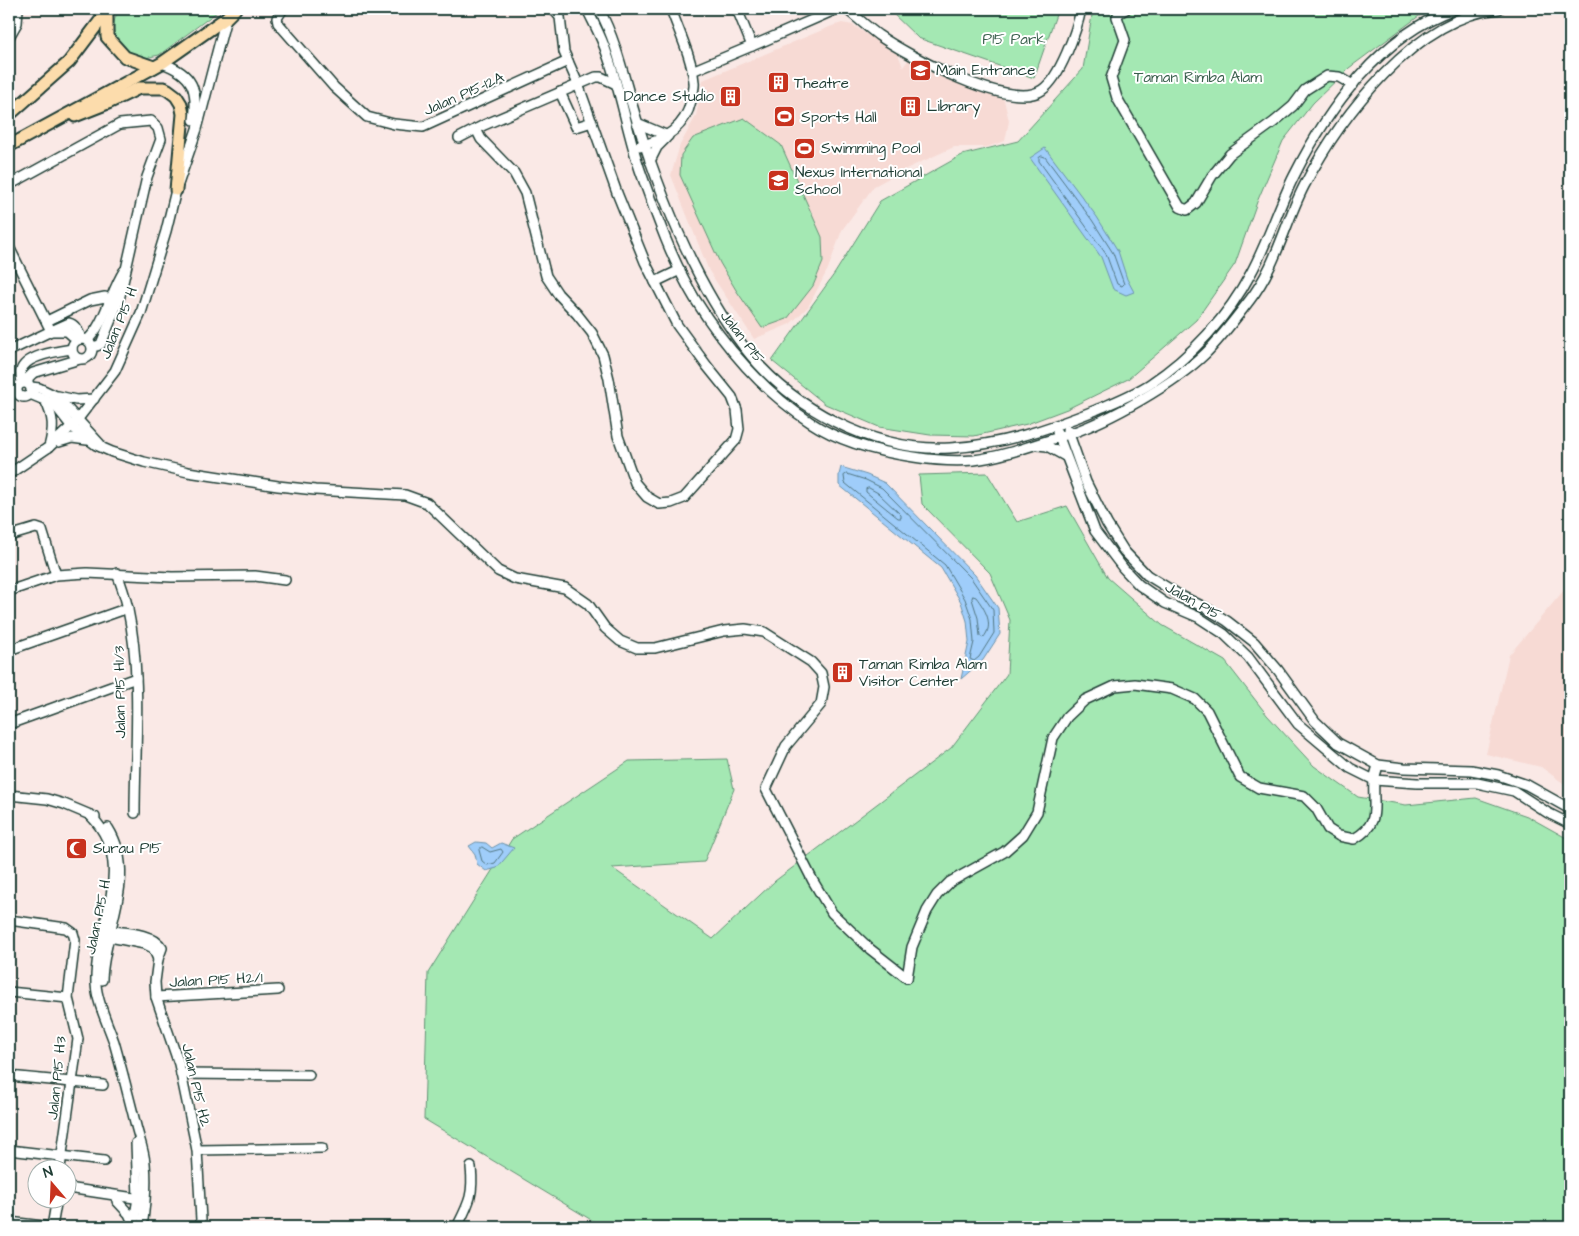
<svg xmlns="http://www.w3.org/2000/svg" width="1579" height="1236" viewBox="0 0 1579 1236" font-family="'Architects Daughter',sans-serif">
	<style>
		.built { fill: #f7dad4 }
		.green { fill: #a4e8b3; stroke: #629274 }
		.water { fill: #9fcdfa; stroke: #6c93ab }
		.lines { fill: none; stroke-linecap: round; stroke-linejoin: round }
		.shore { stroke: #527783; stroke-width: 1 }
		.minor-casing { stroke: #1f3d34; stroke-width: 12 }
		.major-casing { stroke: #1f3d34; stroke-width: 15 }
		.minor { stroke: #fff; stroke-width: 9 }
		.major { stroke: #fcdcac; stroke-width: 11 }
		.labels { text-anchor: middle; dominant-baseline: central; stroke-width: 4; stroke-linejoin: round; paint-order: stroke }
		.park-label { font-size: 15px; fill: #3a5f4d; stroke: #fff }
		.poi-label { font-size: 15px; fill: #1f3d34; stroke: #fff; text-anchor: start }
		.street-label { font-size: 15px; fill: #1f3d34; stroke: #fff }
	</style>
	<rect width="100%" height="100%" fill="#fae9e6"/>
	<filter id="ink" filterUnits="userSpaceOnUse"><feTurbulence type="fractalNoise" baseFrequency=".02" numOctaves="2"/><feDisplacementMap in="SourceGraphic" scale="10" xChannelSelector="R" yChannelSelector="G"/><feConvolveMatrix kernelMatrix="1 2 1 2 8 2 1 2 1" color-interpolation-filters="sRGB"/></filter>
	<g filter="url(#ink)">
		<!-- built -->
		<g class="built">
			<polygon points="842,23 853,25 893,52 895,51 898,54 903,67 909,59 1004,100 1009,121 1005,141 987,147 954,147 908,168 874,186 842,230 828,269 808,307 790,324 754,339 709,271 671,175 680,145 696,116 703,80 832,26"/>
			<polygon points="1570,583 1570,788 1541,767 1486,754 1509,655"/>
		</g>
		<!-- green -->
		<g class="green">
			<path d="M119 9H221L159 55 145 58 129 55C115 39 108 30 119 9Z"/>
			<polygon points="888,9 1058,9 1034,78 918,38"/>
			<polygon points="1093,9 1438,9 1419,16 1349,68 1313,103 1283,141 1257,202 1235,264 1196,320 1128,379 1067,409 1027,424 974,436 930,435 879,427 825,404 772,361 835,273 880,201 962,155 1018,141 1083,69"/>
			<polygon points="744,118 781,145 822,237 823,262 813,286 787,319 762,328 736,290 720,263 680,175 681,155 693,138"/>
			<polygon points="987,473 1017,522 1067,506 1108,578 1162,625 1225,661 1267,715 1314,766 1358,797 1406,805 1476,798 1527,816 1570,840 1570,1227 603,1227 424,1119 428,973 512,839 629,761 727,759 734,789 704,862 612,868 713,939 775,881 951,748 1007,674 1010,620 990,573 922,504 919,475"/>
		</g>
		<!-- water -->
		<g class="water">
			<polygon points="1045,148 1097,217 1118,251 1127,279 1134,292 1126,295 1113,289 1101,257 1030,158"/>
			<polygon points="841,467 867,475 885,483 975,575 998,608 1000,634 983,660 961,679 969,642 967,621 961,602 941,568 839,485 839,475"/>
			<polygon points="476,842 486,843 492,848 501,843 514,848 497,868 486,871 477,864 475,854 469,846"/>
		</g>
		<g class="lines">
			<!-- shore -->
			<g class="shore">
				<polygon points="1042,156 1045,157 1092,220 1113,253 1124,284 1122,286 1117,284 1106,254 1039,161 1039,158"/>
				<polygon points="847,474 866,480 882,488 971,578 993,610 994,633 979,657 974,661 970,659 974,642 972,619 965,599 945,565 845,483 844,476"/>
				<polygon points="869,488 878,493 901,515 901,518 898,518 866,492 866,489"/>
				<path d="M973 596 976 597C985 609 995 625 983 638L980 636 978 618 972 599Z"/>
				<polygon points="482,847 490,852 501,849 503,852 495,863 487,865 482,861 479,850"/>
			</g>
			<defs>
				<g id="minor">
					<polyline points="283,9 277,18 278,23 334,87 367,117 394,124 423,127 568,61"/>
					<path d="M587 9C594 24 602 38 607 54 621 92 627 132 640 170 655 212 672 261 695 299 724 346 764 392 810 422 840 442 879 452 914 457 933 460 954 462 974 460 1006 456 1038 443 1069 434L1067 430"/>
					<path d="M599 9C618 44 625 84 637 121 661 197 695 283 744 347 791 408 872 452 950 448 1001 445 1049 429 1096 410 1114 402 1133 395 1150 384 1191 357 1228 317 1251 273 1268 242 1278 208 1294 176 1328 108 1380 36 1454 9"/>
					<polyline points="737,9 752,46"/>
					<path d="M846 9C857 17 867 27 878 35 907 55 1011 112 1042 90 1060 78 1077 30 1081 9"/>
					<polyline points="1126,9 1119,13 1117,17 1125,40 1111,78 1117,98 1180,207 1187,210 1196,203 1212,176 1230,154 1274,122 1293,106 1305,90 1327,76 1339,77 1353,85"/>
					<path d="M1499 9C1416 16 1340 117 1304 186 1284 225 1277 265 1249 301 1235 319 1221 338 1205 354 1174 384 1110 420 1069 434L1086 482 1107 524 1124 551 1147 575 1181 596 1206 608 1227 621 1254 642 1278 670 1315 721 1338 743 1378 765 1404 768 1471 770 1498 775 1527 785 1570 809"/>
					<polyline points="9,37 17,23 18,9"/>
					<path d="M162 63C193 74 198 89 194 120"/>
					<polyline points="692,71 766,40 837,9"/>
					<polyline points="560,92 576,127 592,122"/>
					<polyline points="637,123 668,136"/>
					<polyline points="476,129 481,139 514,173 525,193 546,276 558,294 577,314 592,333 603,355 609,379 618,436 635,483 647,497 659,504 671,503 684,498 736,440 739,429 737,410 732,397 707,366 677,325 645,262 617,193 578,84 564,52 560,17 553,9"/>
					<polyline points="459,138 484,125 596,77 601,77 616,84"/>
					<path d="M639 146C665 140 685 128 691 101 692 95 695 88 694 82 692 58 679 32 671 9"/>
					<polyline points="650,161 657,147 666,138"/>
					<polyline points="9,185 120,124 151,121 158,128 161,139 147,177 119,300 101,344 97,346 92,346"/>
					<path d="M9 247 51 331 69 323C77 325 78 333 82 339"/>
					<polyline points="655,282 680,270"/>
					<polyline points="47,321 90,300 105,297 109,301"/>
					<circle cx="82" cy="349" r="10"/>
					<path d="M87 340C104 326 111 291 124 271"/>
					<polyline points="9,351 51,331 67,331 77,340"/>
					<circle cx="24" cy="390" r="7"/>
					<path d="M22 383C22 380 20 374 21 371 25 355 59 351 72 349"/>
					<polyline points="28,383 28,378 33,373 80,359"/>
					<polyline points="31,387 39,388 56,396 100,444"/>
					<polyline points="30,394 54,404 72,427 96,445 112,452 144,462 188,472 278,486 315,490 405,495 427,503 498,571 515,579 565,588 588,604 605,628 620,641 637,648 655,648 724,631 745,629 764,632 811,662 821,673 824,687 821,704 786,746 766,789 813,881 832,913 870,949 907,978"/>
					<polyline points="58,396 76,400 94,399"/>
					<path d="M45 400C54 418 54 428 49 447"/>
					<polyline points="1057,432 1095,531 1123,568 1139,585 1165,603 1198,617 1224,634 1248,657 1298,724 1350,768 1374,780 1417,783 1477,783 1514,791 1548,813 1570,824"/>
					<polyline points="59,442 72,438 87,440"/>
					<polyline points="1038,445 1047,446 1065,456"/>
					<polyline points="9,474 49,447 74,424 115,371 141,313 166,231 176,190 197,129 226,18"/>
					<polyline points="9,536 36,528 42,530 56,575"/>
					<path d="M117 573C121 585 126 597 128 610 142 674 135 747 135 813"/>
					<polyline points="9,591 56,575 87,573 172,577 255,576 285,580"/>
					<polyline points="9,650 128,608"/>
					<polyline points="9,724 136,678"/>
					<polyline points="9,795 47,799 64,804 95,817"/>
					<path d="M90 815C140 865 94 925 96 984 97 1003 108 1024 114 1042 122 1070 129 1098 136 1126 139 1138 144 1151 145 1163 147 1184 145 1207 142 1227"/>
					<polyline points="9,920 66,928 73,933 75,940 68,998 78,1039 60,1168"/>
					<path d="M103 930C120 933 152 931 162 948L158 959 155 982 156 997 179 1064 197 1150 201 1220"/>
					<polyline points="110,937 145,944 153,948 158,959"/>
					<path d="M907 978 912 947 927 911 937 895 950 882 1004 852 1023 835 1037 812 1053 738 1067 717 1085 700 1115 686 1135 684 1172 689 1195 699 1207 711 1240 777 1259 788 1304 796 1316 808 1328 829 1339 836 1354 839C1382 823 1372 807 1374 780 1375 775 1377 770 1378 765"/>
					<path d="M102 980C103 929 139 877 108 828"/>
					<polyline points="9,992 68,998"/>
					<polyline points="156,997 278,990"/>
					<polyline points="181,1074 309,1075"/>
					<polyline points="9,1076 103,1085"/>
					<polyline points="9,1150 104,1161"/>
					<polyline points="197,1150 322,1148"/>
					<polyline points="68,1188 141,1199"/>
					<polyline points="117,1201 129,1214 134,1225"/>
					<polyline points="9,1222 52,1227"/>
					<polyline points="52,1227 57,1198"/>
					<polyline points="133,1227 138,1198 136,1143"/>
					<path d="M457 1227C469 1203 474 1195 471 1167"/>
				</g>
				<g id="major">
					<polyline points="107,12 107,37 125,57 154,67"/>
					<polyline points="9,115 69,62 106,13"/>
					<polyline points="75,116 108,103 139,88 164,88 168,90 176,96 181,104 183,114 176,190"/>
					<polyline points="9,146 162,63 226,18 235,9"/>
				</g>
			</defs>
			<!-- minor casing -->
			<use href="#minor" class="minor-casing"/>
			<!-- major casing -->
			<use href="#major" class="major-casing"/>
			<!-- minor -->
			<use href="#minor" class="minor"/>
			<!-- major -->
			<use href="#major" class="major"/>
		</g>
	</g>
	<!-- icons -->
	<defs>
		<symbol id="school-square" viewBox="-11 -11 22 22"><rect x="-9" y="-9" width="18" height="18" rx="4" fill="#c8321e" stroke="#fff"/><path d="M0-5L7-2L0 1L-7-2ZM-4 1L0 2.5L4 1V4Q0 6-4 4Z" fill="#fff"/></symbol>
		<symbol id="building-square" viewBox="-11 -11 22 22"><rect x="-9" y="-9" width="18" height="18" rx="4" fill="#c8321e" stroke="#fff"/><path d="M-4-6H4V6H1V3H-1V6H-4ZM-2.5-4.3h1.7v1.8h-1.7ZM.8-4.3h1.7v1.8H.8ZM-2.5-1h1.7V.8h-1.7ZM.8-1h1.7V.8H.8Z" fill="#fff"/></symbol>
		<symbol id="stadium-square" viewBox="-11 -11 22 22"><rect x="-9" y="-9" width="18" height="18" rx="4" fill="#c8321e" stroke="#fff"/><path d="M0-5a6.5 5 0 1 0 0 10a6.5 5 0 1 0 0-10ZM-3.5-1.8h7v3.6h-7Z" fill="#fff"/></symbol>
		<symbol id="mosque-square" viewBox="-11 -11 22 22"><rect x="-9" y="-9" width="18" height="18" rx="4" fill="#c8321e" stroke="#fff"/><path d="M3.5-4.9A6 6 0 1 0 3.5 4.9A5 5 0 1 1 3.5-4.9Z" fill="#fff"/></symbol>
	</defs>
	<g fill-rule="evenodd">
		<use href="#school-square" x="908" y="58" width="25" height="25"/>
		<use href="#building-square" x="766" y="70" width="25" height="25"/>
		<use href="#building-square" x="718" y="84" width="25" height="25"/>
		<use href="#building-square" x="898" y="94" width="25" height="25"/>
		<use href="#stadium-square" x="772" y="104" width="25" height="25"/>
		<use href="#stadium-square" x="792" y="136" width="25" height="25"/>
		<use href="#school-square" x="766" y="168" width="25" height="25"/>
		<use href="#building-square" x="830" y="660" width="25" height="25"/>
		<use href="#mosque-square" x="64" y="836" width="25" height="25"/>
	</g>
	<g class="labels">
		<!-- park labels -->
		<g class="park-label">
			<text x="1014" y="39">P15 Park</text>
			<text x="1198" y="77">Taman Rimba Alam</text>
		</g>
		<!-- poi labels -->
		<g class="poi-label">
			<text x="936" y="70">Main Entrance</text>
			<text x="794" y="83">Theatre</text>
			<text x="714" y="96" text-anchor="end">Dance Studio</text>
			<text x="927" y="106">Library</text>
			<text x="801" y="117">Sports Hall</text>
			<text x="821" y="148">Swimming Pool</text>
			<text x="795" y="172">Nexus International<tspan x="795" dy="17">School</tspan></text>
			<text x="859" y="664">Taman Rimba Alam<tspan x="859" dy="17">Visitor Center</tspan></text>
			<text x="93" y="848">Surau P15</text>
		</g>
		<!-- street labels -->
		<g class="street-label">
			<text transform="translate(464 94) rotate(-24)">Jalan P15-12A</text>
			<text transform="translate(119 323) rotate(-68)">Jalan P15 H</text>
			<text transform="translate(742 337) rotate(52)">Jalan P15</text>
			<text transform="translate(1193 601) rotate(29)">Jalan P15</text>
			<text transform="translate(120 692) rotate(-91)">Jalan P15 H1/3</text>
			<text transform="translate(98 917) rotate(-78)">Jalan P15 H</text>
			<text transform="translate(216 980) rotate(-3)">Jalan P15 H2/1</text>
			<text transform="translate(57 1078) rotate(-84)">Jalan P15 H3</text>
			<text transform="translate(196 1085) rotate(77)">Jalan P15 H2</text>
		</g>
	</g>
	<!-- margin -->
	<rect width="1579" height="1236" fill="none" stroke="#fff" stroke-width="30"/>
	<rect x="15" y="15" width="1549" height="1206" fill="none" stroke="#1f3d34" stroke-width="2" filter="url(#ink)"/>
	<!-- north arrow -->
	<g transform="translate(52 1184) rotate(341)"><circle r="24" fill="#ffffff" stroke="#a5b1ae"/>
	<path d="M0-4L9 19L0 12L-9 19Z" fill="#c8321e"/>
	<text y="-8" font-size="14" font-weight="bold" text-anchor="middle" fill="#1f3d34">N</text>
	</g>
</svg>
